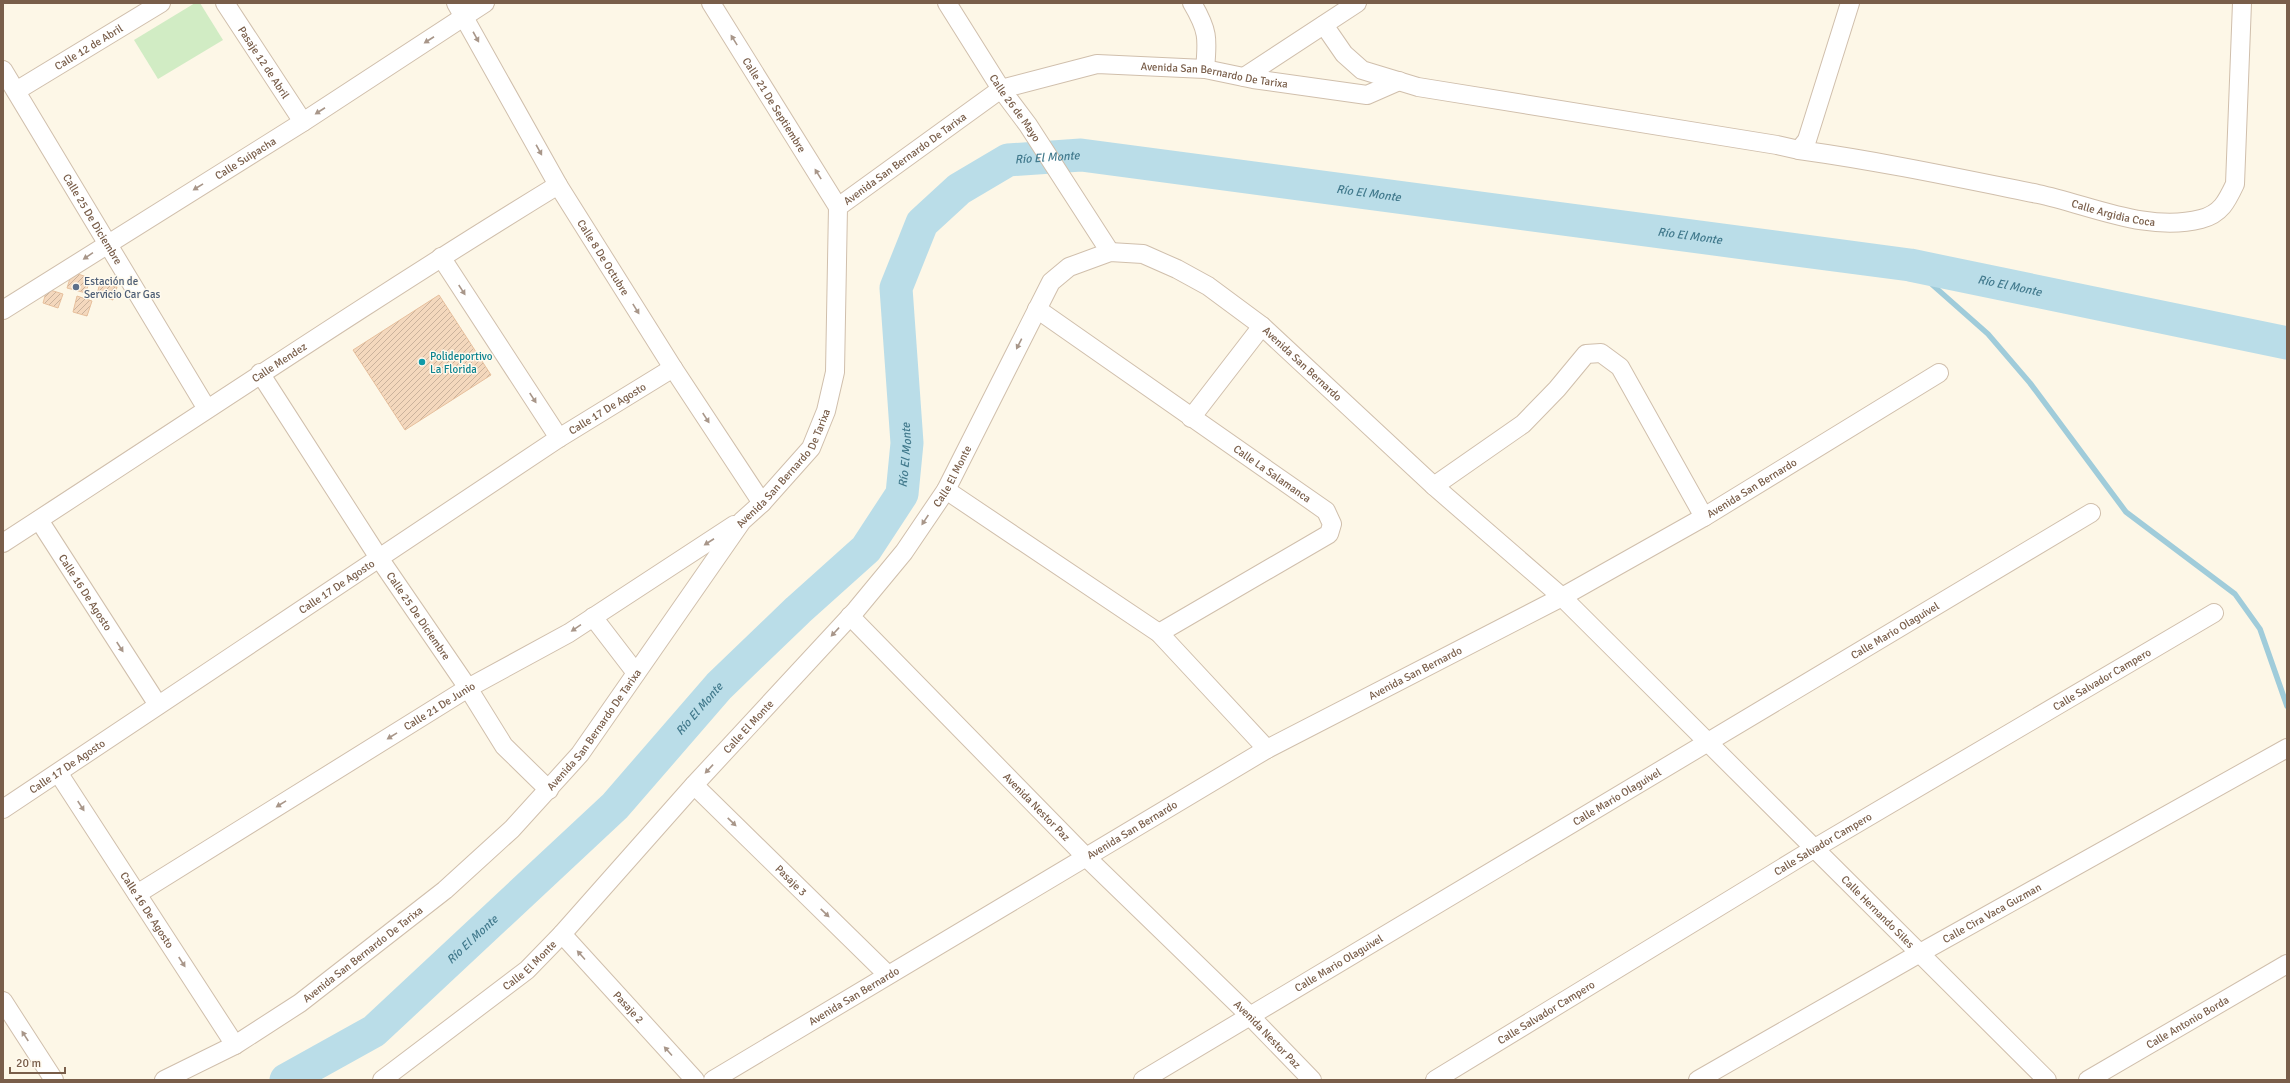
<svg xmlns="http://www.w3.org/2000/svg" width="2290" height="1083" viewBox="0 0 2290 1083" font-family="Signika,sans-serif">
	<style>
		.green { fill: #d1ecc4 }
		.lines { fill: none; stroke-linecap: round; stroke-linejoin: round }
		.stream { stroke: #a0ccda; stroke-width: 5.5 }
		.river { stroke: #badde8; stroke-width: 33 }
		.building { fill: url(#building-hatch); stroke: #e7c09d }
		.minor-casing { stroke: #d0bfac; stroke-width: 20 }
		.minor { stroke: #fff; stroke-width: 18 }
		.oneway { fill: #a89689 }
		.service-dot { fill: #5c6f8a; stroke: #fffaee; stroke-width: 1.5 }
		.culture-dot { fill: #0f9aa8; stroke: #fffaee; stroke-width: 1.5 }
		.labels { text-anchor: middle; dominant-baseline: central; stroke-width: 3; stroke-linejoin: round; paint-order: stroke }
		.street-label { font-size: 11px; fill: #795e4a; stroke: #fffaee }
		.service-label { font-size: 11px; fill: #4e5e75; stroke: #fffaee; text-anchor: start }
		.culture-label { font-size: 11px; fill: #0d838f; stroke: #fffaee; text-anchor: start }
		.water-label { font-size: 12px; font-style: italic; fill: #427a8d; stroke: #fffaee }
	</style>
	<defs>
		<pattern id="building-hatch" width="6" height="6" patternUnits="userSpaceOnUse"><rect width="6" height="6" fill="#f4d8bd"/><path d="M-1 1l2-2M0 6l6-6M5 7l2-2" fill="none" stroke="#cab29c"/></pattern>
	</defs>
	<rect width="100%" height="100%" fill="#fdf7e7"/>
	<!-- green -->
	<polygon class="green" points="195,3 200,3 223,40 158,79 134,40"/>
	<g class="lines">
		<!-- stream -->
		<polyline class="stream" points="1910,265 1988,334 2030,383 2126,512 2235,594 2260,629 2287,706"/>
		<!-- river -->
		<path class="river" id="s1" d="M286 1080 374 1031 615 806 719 686 798 610 866 549 902 494 907 443 896 288 922 223 959 189 1008 160 1081 155 1910 265 2287 343"/>
	</g>
	<!-- building -->
	<g class="building">
		<polygon points="72,272 90,278 86,293 67,288"/>
		<polygon points="100,282 117,287 113,300 97,295"/>
		<polygon points="47,289 63,294 58,308 43,303"/>
		<polygon points="439,295 491,375 405,430 353,350"/>
		<polygon points="77,296 92,301 87,316 73,312"/>
	</g>
	<g class="lines">
		<defs>
			<g id="minor">
				<path id="s2" d="M225 3 303 122"/>
				<path id="s3" d="M456 3 558 185 673 368 762 503"/>
				<path id="s4" d="M711 3 838 207"/>
				<path id="s5" d="M947 3 1001 89 1028 125 1110 252"/>
				<path d="M1192 3C1208 30 1208 38 1205 69"/>
				<polyline points="1324,25 1344,54 1362,70 1418,87 1777,145 1799,150 1807,140 1850,3"/>
				<path id="s6" d="M3 70 207 409"/>
				<polyline points="1244,77 1357,3"/>
				<path id="s7" d="M16 91 161 3"/>
				<path id="s8" d="M1799 150C1879 161 1959 178 2038 194 2090 205 2148 233 2201 219 2221 214 2227 201 2235 184L2242 3"/>
				<polyline points="441,257 559,438"/>
				<path id="s9" d="M1037 309 1326 511 1332 524 1329 534 1159 633"/>
				<path id="s10" d="M3 310 303 122 485 3"/>
				<path id="s11" d="M260 373 379 558 468 688 504 746 549 790"/>
				<polyline points="1191,418 1262,326"/>
				<polyline points="1434,486 1523,424 1557,389 1586,354 1601,353 1620,367 1704,517"/>
				<polyline points="946,490 1159,633 1267,749"/>
				<path id="s12" d="M39 520 158 705"/>
				<path id="s13" d="M3 543C188 423 370 300 558 185"/>
				<path id="s14" d="M850 616 1086 857 1249 1015 1312 1080"/>
				<polyline points="593,617 636,673"/>
				<path id="s15" d="M59 774 235 1045"/>
				<path id="s16" d="M694 785 888 975"/>
				<path id="s17" d="M3 809 559 438 673 368"/>
				<path id="s18" d="M137 894 468 688 569 633 734 525"/>
				<path id="s19" d="M562 934 695 1080"/>
				<polyline points="3,1001 54,1080"/>
				<path id="s20" d="M164 1080 235 1045 300 1003 445 890 512 829 580 754 742 521 762 503 811 448 826 411 835 372 838 207 1001 89 1097 64 1205 69 1253 79 1367 95 1399 81"/>
				<path id="s21" d="M382 1080 527 970 562 934 694 785 856 610 904 552 946 490 1051 282 1069 267 1110 252 1143 254 1177 269 1208 286 1262 326 1434 486 1562 597 2047 1080"/>
				<path id="s22" d="M713 1080 1267 749 1562 597 1704 517 1939 373"/>
				<path id="s23" d="M1143 1080 2091 513"/>
				<path id="s24" d="M1435 1080 1815 848 2214 613"/>
				<path id="s25" d="M1698 1080 1920 953 2287 748"/>
				<path id="s26" d="M2088 1080 2287 964"/>
			</g>
		</defs>
		<!-- minor casing -->
		<use href="#minor" class="minor-casing"/>
		<!-- minor -->
		<use href="#minor" class="minor"/>
	</g>
	<!-- one-way arrows -->
	<defs><path id="oneway-solid" d="M-6-.8H1V-3.2L6.5 0L1 3.2V.8H-6Z"/></defs>
	<g class="oneway">
		<use href="#oneway-solid" transform="translate(476 37) rotate(61)"/>
		<use href="#oneway-solid" transform="translate(429 40) rotate(147)"/>
		<use href="#oneway-solid" transform="translate(734 40) rotate(-122)"/>
		<use href="#oneway-solid" transform="translate(320 111) rotate(147)"/>
		<use href="#oneway-solid" transform="translate(539 150) rotate(61)"/>
		<use href="#oneway-solid" transform="translate(818 174) rotate(-122)"/>
		<use href="#oneway-solid" transform="translate(198 187) rotate(148)"/>
		<use href="#oneway-solid" transform="translate(88 256) rotate(146)"/>
		<use href="#oneway-solid" transform="translate(462 290) rotate(57)"/>
		<use href="#oneway-solid" transform="translate(636 309) rotate(58)"/>
		<use href="#oneway-solid" transform="translate(1019 344) rotate(117)"/>
		<use href="#oneway-solid" transform="translate(533 398) rotate(57)"/>
		<use href="#oneway-solid" transform="translate(706 418) rotate(57)"/>
		<use href="#oneway-solid" transform="translate(925 520) rotate(124)"/>
		<use href="#oneway-solid" transform="translate(709 542) rotate(147)"/>
		<use href="#oneway-solid" transform="translate(576 628) rotate(146)"/>
		<use href="#oneway-solid" transform="translate(835 632) rotate(133)"/>
		<use href="#oneway-solid" transform="translate(120 647) rotate(57)"/>
		<use href="#oneway-solid" transform="translate(392 736) rotate(148)"/>
		<use href="#oneway-solid" transform="translate(709 769) rotate(133)"/>
		<use href="#oneway-solid" transform="translate(281 804) rotate(148)"/>
		<use href="#oneway-solid" transform="translate(81 806) rotate(57)"/>
		<use href="#oneway-solid" transform="translate(732 822) rotate(44)"/>
		<use href="#oneway-solid" transform="translate(825 913) rotate(44)"/>
		<use href="#oneway-solid" transform="translate(581 955) rotate(-132)"/>
		<use href="#oneway-solid" transform="translate(182 962) rotate(57)"/>
		<use href="#oneway-solid" transform="translate(25 1036) rotate(-123)"/>
		<use href="#oneway-solid" transform="translate(668 1051) rotate(-132)"/>
	</g>
	<!-- markers -->
	<circle class="service-dot" cx="76" cy="287" r="4"/>
	<circle class="culture-dot" cx="422" cy="362" r="4"/>
	<g class="labels">
		<!-- street labels -->
		<g class="street-label">
			<text stroke="none"><textPath href="#s7" startOffset="85">Calle 12 de Abril</textPath></text>
			<text stroke="none"><textPath href="#s2" startOffset="71">Pasaje 12 de Abril</textPath></text>
			<text stroke="none"><textPath href="#s20" startOffset="1580">Avenida San Bernardo De Tarixa</textPath></text>
			<text stroke="none"><textPath href="#s4" startOffset="120">Calle 21 De Septiembre</textPath></text>
			<text stroke="none"><textPath href="#s5" startOffset="125">Calle 26 de Mayo</textPath></text>
			<text stroke="none"><textPath href="#s10" startOffset="286">Calle Suipacha</textPath></text>
			<text stroke="none"><textPath href="#s20" startOffset="1244">Avenida San Bernardo De Tarixa</textPath></text>
			<text stroke="none"><textPath href="#s8" startOffset="321">Calle Argidia Coca</textPath></text>
			<text stroke="none"><textPath href="#s6" startOffset="174">Calle 25 De Diciembre</textPath></text>
			<text stroke="none"><textPath href="#s3" startOffset="294">Calle 8 De Octubre</textPath></text>
			<text stroke="none"><textPath href="#s13" startOffset="330">Calle Mendez</textPath></text>
			<text stroke="none"><textPath href="#s21" startOffset="1348">Avenida San Bernardo</textPath></text>
			<text stroke="none"><textPath href="#s17" startOffset="725">Calle 17 De Agosto</textPath></text>
			<text stroke="none"><textPath href="#s20" startOffset="884">Avenida San Bernardo De Tarixa</textPath></text>
			<text stroke="none"><textPath href="#s9" startOffset="287">Calle La Salamanca</textPath></text>
			<text stroke="none"><textPath href="#s21" startOffset="835">Calle El Monte</textPath></text>
			<text stroke="none"><textPath href="#s22" startOffset="1196">Avenida San Bernardo</textPath></text>
			<text stroke="none"><textPath href="#s17" startOffset="401">Calle 17 De Agosto</textPath></text>
			<text stroke="none"><textPath href="#s12" startOffset="86">Calle 16 De Agosto</textPath></text>
			<text stroke="none"><textPath href="#s11" startOffset="290">Calle 25 De Diciembre</textPath></text>
			<text stroke="none"><textPath href="#s23" startOffset="876">Calle Mario Olaguivel</textPath></text>
			<text stroke="none"><textPath href="#s22" startOffset="812">Avenida San Bernardo</textPath></text>
			<text stroke="none"><textPath href="#s24" startOffset="778">Calle Salvador Campero</textPath></text>
			<text stroke="none"><textPath href="#s18" startOffset="356">Calle 21 De Junio</textPath></text>
			<text stroke="none"><textPath href="#s21" startOffset="511">Calle El Monte</textPath></text>
			<text stroke="none"><textPath href="#s20" startOffset="560">Avenida San Bernardo De Tarixa</textPath></text>
			<text stroke="none"><textPath href="#s17" startOffset="77">Calle 17 De Agosto</textPath></text>
			<text stroke="none"><textPath href="#s23" startOffset="552">Calle Mario Olaguivel</textPath></text>
			<text stroke="none"><textPath href="#s14" startOffset="267">Avenida Nestor Paz</textPath></text>
			<text stroke="none"><textPath href="#s22" startOffset="488">Avenida San Bernardo</textPath></text>
			<text stroke="none"><textPath href="#s24" startOffset="454">Calle Salvador Campero</textPath></text>
			<text stroke="none"><textPath href="#s16" startOffset="136">Pasaje 3</textPath></text>
			<text stroke="none"><textPath href="#s15" startOffset="162">Calle 16 De Agosto</textPath></text>
			<text stroke="none"><textPath href="#s21" startOffset="2143">Calle Hernando Siles</textPath></text>
			<text stroke="none"><textPath href="#s25" startOffset="338">Calle Cira Vaca Guzman</textPath></text>
			<text stroke="none"><textPath href="#s20" startOffset="236">Avenida San Bernardo De Tarixa</textPath></text>
			<text stroke="none"><textPath href="#s23" startOffset="228">Calle Mario Olaguivel</textPath></text>
			<text stroke="none"><textPath href="#s21" startOffset="187">Calle El Monte</textPath></text>
			<text stroke="none"><textPath href="#s22" startOffset="164">Avenida San Bernardo</textPath></text>
			<text stroke="none"><textPath href="#s19" startOffset="99">Pasaje 2</textPath></text>
			<text stroke="none"><textPath href="#s24" startOffset="130">Calle Salvador Campero</textPath></text>
			<text stroke="none"><textPath href="#s26" startOffset="115">Calle Antonio Borda</textPath></text>
			<text stroke="none"><textPath href="#s14" startOffset="591">Avenida Nestor Paz</textPath></text>
		</g>
		<!-- service labels -->
		<g class="service-label">
			<text x="84" y="281">Estación de<tspan x="84" dy="13">Servicio Car Gas</tspan></text>
		</g>
		<!-- culture labels -->
		<g class="culture-label">
			<text x="430" y="356">Polideportivo<tspan x="430" dy="13">La Florida</tspan></text>
		</g>
		<!-- water labels -->
		<g class="water-label">
			<text stroke="none"><textPath href="#s1" startOffset="1279">Río El Monte</textPath></text>
			<text stroke="none"><textPath href="#s1" startOffset="1603">Río El Monte</textPath></text>
			<text stroke="none"><textPath href="#s1" startOffset="1927">Río El Monte</textPath></text>
			<text stroke="none"><textPath href="#s1" startOffset="2251">Río El Monte</textPath></text>
			<text stroke="none"><textPath href="#s1" startOffset="895">Río El Monte</textPath></text>
			<text stroke="none"><textPath href="#s1" startOffset="559">Río El Monte</textPath></text>
			<text stroke="none"><textPath href="#s1" startOffset="235">Río El Monte</textPath></text>
		</g>
	</g>
	<!-- border -->
	<rect width="2290" height="1083" fill="none" stroke="#795e4a" stroke-width="8"/>
	<!-- scale -->
	<path d="M10 1067v6h55v-6" fill="none" stroke="#795e4a" stroke-width="2"/>
	<text x="16" y="1067" font-size="12" fill="#795e4a" stroke="#fffaee" stroke-width="3" paint-order="stroke">20 m</text>
</svg>
